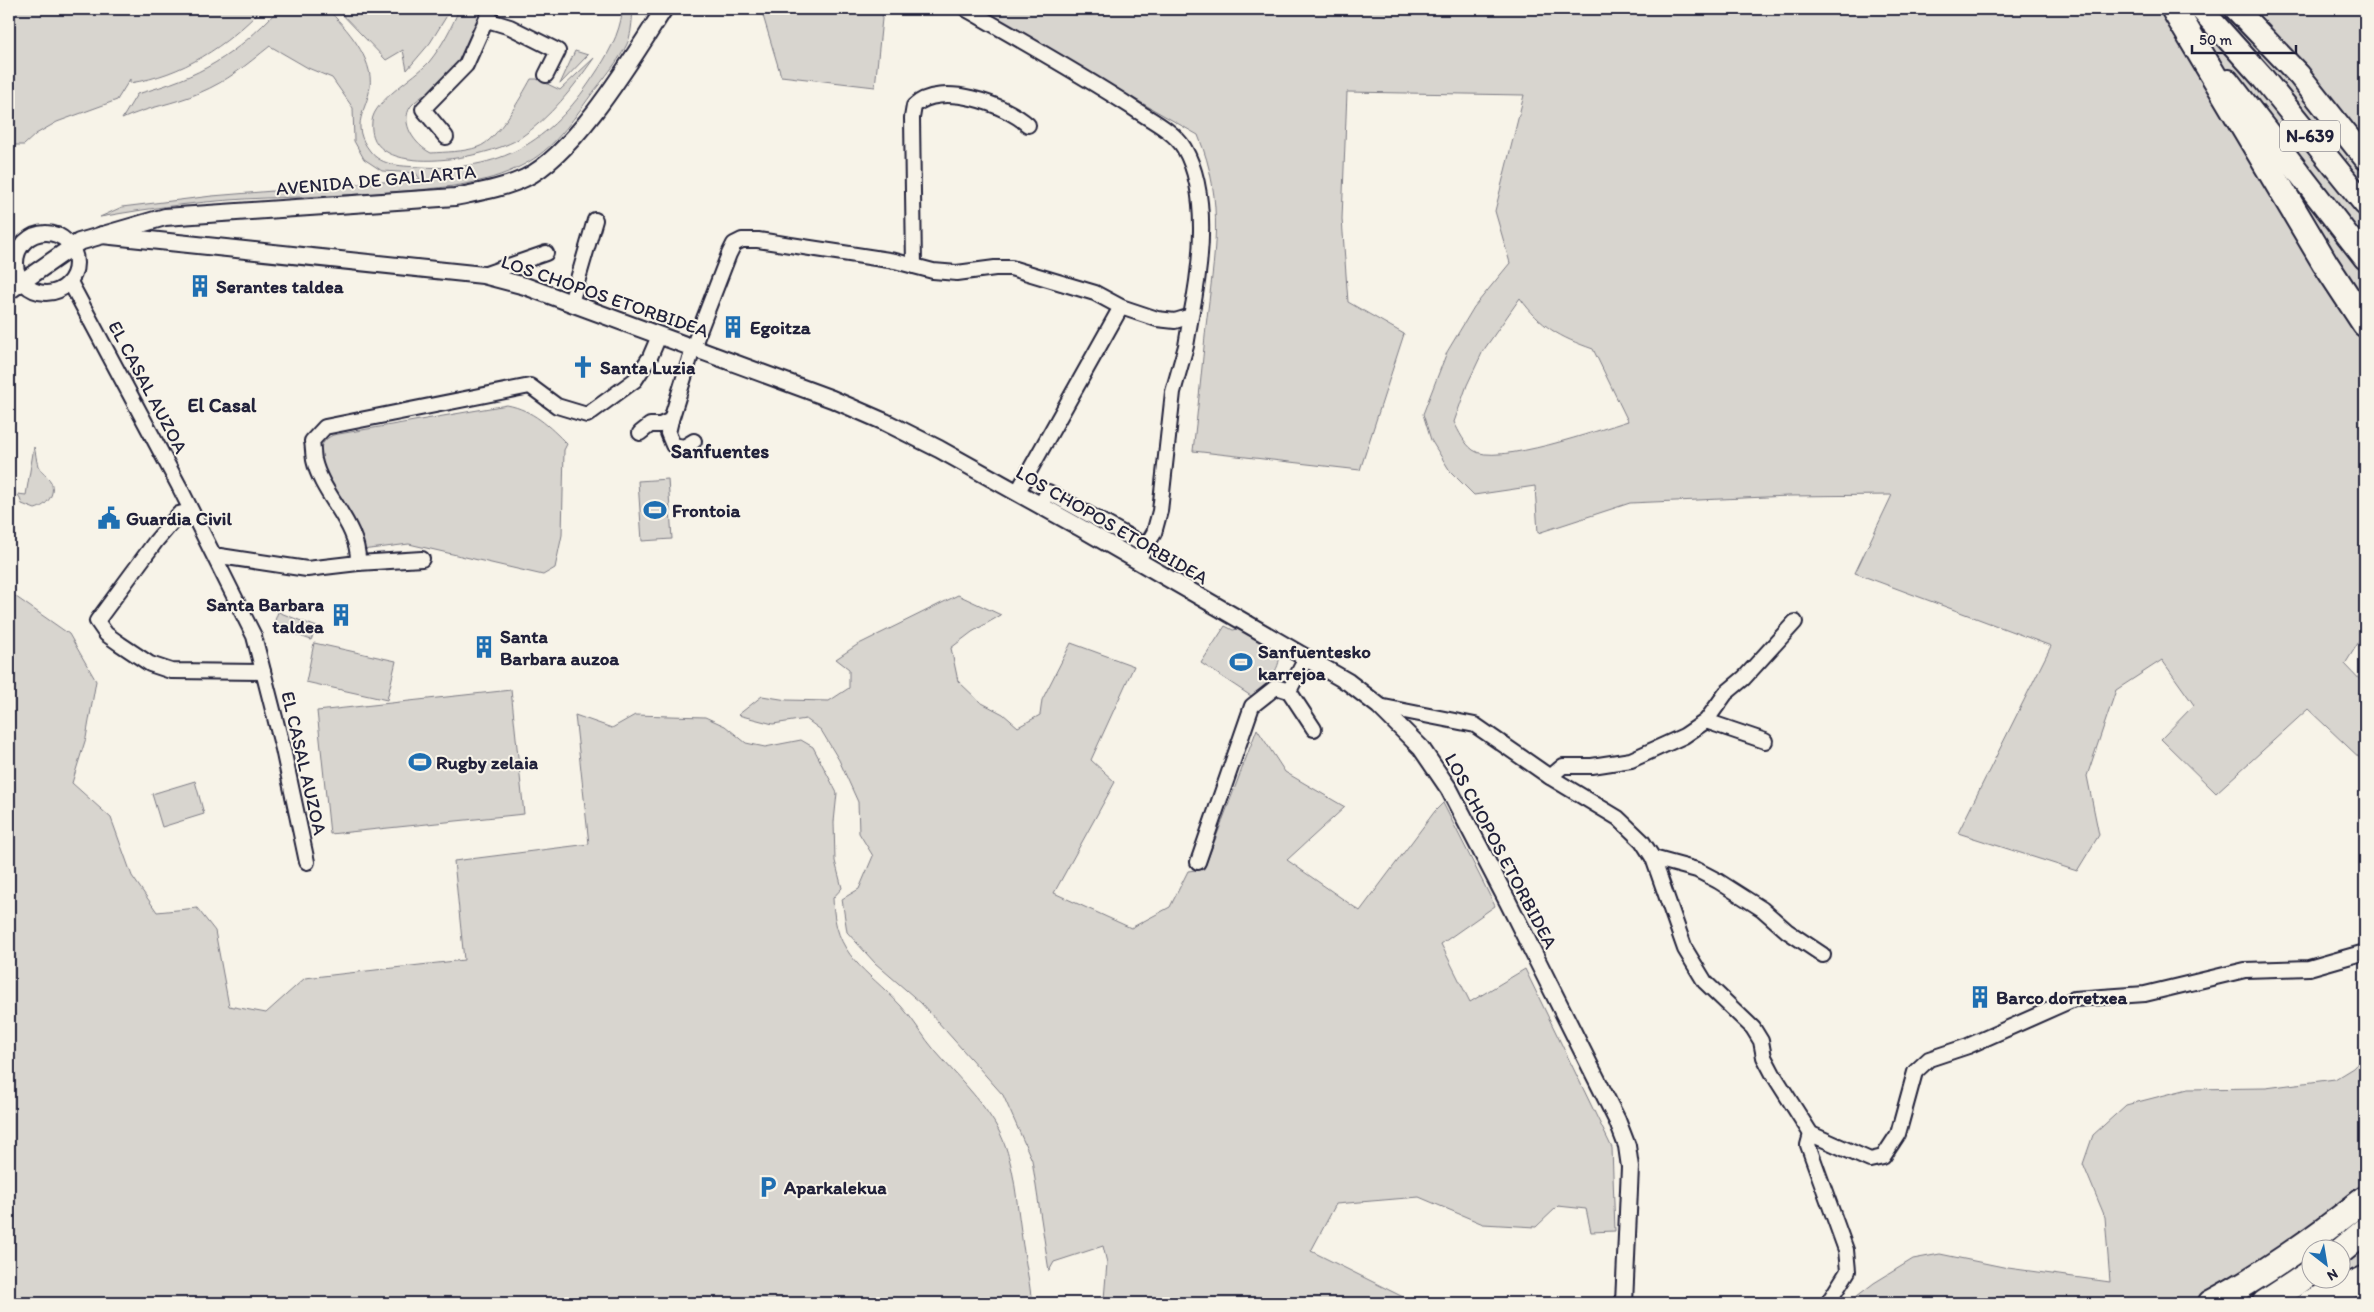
<svg xmlns="http://www.w3.org/2000/svg" width="2374" height="1312" viewBox="0 0 2374 1312" font-family="Itim,sans-serif">
	<style>
		.green { fill: #d8d5cf; stroke: #7d7c85; fill-rule: evenodd }
		.lines { fill: none; stroke-linecap: round; stroke-linejoin: round }
		.minor-casing { stroke: #22223b; stroke-width: 18 }
		.tertiary-casing { stroke: #22223b; stroke-width: 20 }
		.trunk-casing { stroke: #22223b; stroke-width: 26 }
		.motorway-casing { stroke: #22223b; stroke-width: 29 }
		.minor { stroke: #f7f3e8; stroke-width: 14 }
		.tertiary { stroke: #f7f3e8; stroke-width: 16 }
		.trunk { stroke: #f7f3e8; stroke-width: 22 }
		.motorway { stroke: #f7f3e8; stroke-width: 25 }
		.labels { text-anchor: middle; dominant-baseline: central; stroke-width: 4; stroke-linejoin: round; paint-order: stroke }
		.shield { fill: #f7f3e8; stroke: #62616f; stroke-width: 1 }
		.shield-label { font-size: 18px; font-weight: bold; fill: #22223b }
		.street-label { font-size: 19px; fill: #22223b; stroke: #f7f3e8 }
		.poi-label { font-size: 19px; font-weight: bold; fill: #22223b; stroke: #f7f3e8; text-anchor: start }
		.neighbourhood-label { font-size: 20px; font-weight: bold; fill: #22223b; stroke: #f7f3e8 }
	</style>
	<rect width="100%" height="100%" fill="#f7f3e8"/>
	<filter id="ink" filterUnits="userSpaceOnUse"><feTurbulence type="fractalNoise" baseFrequency=".02" numOctaves="2"/><feDisplacementMap in="SourceGraphic" scale="10" xChannelSelector="R" yChannelSelector="G"/><feConvolveMatrix kernelMatrix="1 2 1 2 8 2 1 2 1" color-interpolation-filters="sRGB"/></filter>
	<g filter="url(#ink)">
		<!-- green -->
		<g class="green">
			<path d="M9 9H262C226 46 183 75 130 83V79L117 100 57 122 36 134 24 145H9Z"/>
			<path d="M279 9H327C346 27 374 59 370 87 367 111 349 124 370 151 382 167 404 166 422 167 500 172 550 142 593 77 608 55 619 36 623 9H633C632 18 632 29 629 39 625 53 601 82 591 95 572 121 553 150 523 165 484 186 438 188 394 192 351 195 309 197 266 198 210 200 156 207 100 217L122 207 212 196 420 179 416 173 382 171 364 159 354 141 353 108 332 78 308 68 270 46C246 65 228 81 199 93 174 104 147 107 122 119L137 94C202 76 233 57 279 9Z"/>
			<polygon points="337,9 451,9 430,43 407,70 403,50 386,60"/>
			<path d="M459 9H484L474 36 459 63 429 95 426 93C422 97 415 101 411 106 399 123 415 145 431 153 445 152 464 152 478 147 497 141 521 97 531 79H537L560 90 594 58C573 88 551 117 520 138 490 158 365 183 372 121 374 100 415 78 429 62 442 46 452 27 459 9Z"/>
			<polygon points="761,9 883,9 875,87 781,76"/>
			<path d="M977 9H2365V632L2345 664 2365 685V763L2308 709 2216 793 2161 739 2194 705 2162 660 2116 690 2087 776 2099 835 2077 871 1958 833 2051 646 1855 573 1892 495 1789 496 1630 503 1538 533 1535 486 1474 495 1450 471 1431 440 1423 414 1447 352 1474 307 1510 263 1495 211 1524 95 1347 92 1342 219 1348 302 1404 334 1360 470 1193 451C1198 409 1202 367 1206 326 1214 256 1226 203 1198 135ZM1520 298C1541 327 1559 337 1593 349L1628 421C1602 429 1494 467 1473 450 1464 443 1459 432 1454 422L1467 385 1483 351Z"/>
			<polygon points="575,51 588,55 560,84"/>
			<path d="M507 405C533 410 549 426 567 444L564 450 562 535 555 568 543 575 409 544 362 550C353 532 318 473 319 456 320 446 324 439 333 435Z"/>
			<path d="M34 447C36 453 36 460 38 466 41 473 48 476 51 482 56 494 47 506 35 509L22 504 18 494 26 495Z"/>
			<polygon points="668,479 672,539 642,541 638,481"/>
			<path d="M9 592 69 634 96 681 86 738 72 783 111 818 132 876 157 912 197 908 215 931 229 1006 266 1013 305 978 464 960 454 861 589 844 575 715 612 728 635 715 705 717 725 726 746 743 765 747 801 740 813 747 837 793 834 822 835 861 842 888 833 898C834 957 866 968 901 1006 914 1020 923 1037 936 1052 956 1075 977 1095 994 1122 1013 1153 1015 1189 1020 1224 1023 1251 1029 1277 1032 1303H136L133 1300 128 1303H9Z"/>
			<polygon points="958,595 1001,615 972,632 951,648 958,681 980,702 1003,714 1018,727 1040,715 1042,700 1071,643 1134,666 1091,760 1115,782 1054,893 1131,928 1170,907 1188,871 1204,869 1257,729 1285,772 1345,807 1287,860 1360,911 1435,811 1443,803 1495,906 1441,944 1470,1002 1525,969 1612,1148 1615,1231 1591,1232 1586,1209 1558,1206 1536,1227 1483,1224 1419,1197 1336,1204 1311,1251 1411,1301 1410,1303 1107,1303 1104,1299 1107,1263 1103,1246 1054,1262 1049,1271 1032,1160 1003,1095 921,1003 875,963 847,932 842,899 859,889 873,856 859,833 858,802 839,760 821,730 806,719 773,724 738,715 762,696 787,700 829,701 849,688 849,669 836,659 857,645"/>
			<polygon points="278,612 317,627 311,640 273,626"/>
			<path d="M1225 626 1233 630 1238 629 1279 653C1282 670 1264 685 1254 698L1201 663Z"/>
			<polygon points="314,643 396,661 387,700 306,682"/>
			<polygon points="511,690 524,814 330,834 317,711"/>
			<polygon points="195,781 204,814 162,827 152,794"/>
			<path d="M2365 1055V1303H1848L1874 1283 1913 1259 1940 1254 2008 1268 2110 1282 2105 1217 2083 1164 2093 1135 2126 1105 2188 1089 2266 1088 2335 1079 2353 1068ZM2312 1250H2342V1280H2312Z"/>
		</g>
		<g class="lines">
			<defs>
				<g id="minor">
					<polyline points="487,20 510,27 558,51 546,75"/>
					<polyline points="446,137 423,109 466,65 491,9"/>
					<circle cx="46" cy="263" r="30"/>
					<path d="M914 266 912 118 914 106C940 81 1005 104 1028 125"/>
					<polyline points="483,275 546,253"/>
					<polyline points="70,282 179,486 254,636 283,749 307,862"/>
					<polyline points="571,303 595,220"/>
					<polyline points="671,420 668,433 673,445 684,447 694,441"/>
					<path d="M640 433 650 425H660L671 420 695 342 729 254 734 244 742 240H758L895 261 933 271 957 273 995 268H1011L1095 293 1121 307 1157 319 1175 321 1191 316C1201 267 1210 193 1184 148 1174 131 1149 119 1133 108 1079 73 1022 41 966 9"/>
					<polyline points="1017,493 1121,307"/>
					<polyline points="1040,506 1048,492 1146,546"/>
					<polyline points="190,511 179,514 156,541 97,621 106,634 120,644 150,664 171,671 263,672"/>
					<polyline points="215,557 220,556 307,569 358,563 422,559"/>
					<polyline points="1137,561 1154,533 1160,511 1173,392 1186,346 1191,316"/>
					<path d="M358 563C360 525 322 496 314 460 313 454 313 447 312 441L325 427 530 386 557 406 587 415 635 380 650 357 659 336"/>
					<polyline points="1306,658 1289,691 1314,729"/>
					<polyline points="1379,706 1475,725 1550,777 1618,818 1642,841 1653,858 1685,949 1705,982 1753,1028 1761,1041 1764,1057 1773,1074 1811,1134 1870,1160 1883,1157 1898,1134 1915,1072 1929,1059 1968,1046 2074,999 2145,994 2245,970 2309,968 2365,952"/>
					<polyline points="1706,721 1765,741"/>
					<polyline points="1550,777 1563,766 1592,766 1631,760 1684,736 1706,721 1726,693 1744,678 1795,622"/>
					<polyline points="1653,858 1697,870 1718,881 1762,909 1787,931 1823,955"/>
					<polyline points="1198,862 1252,706 1276,687 1289,691"/>
					<polyline points="1811,1134 1808,1145 1846,1250 1848,1271 1828,1303"/>
				</g>
				<g id="tertiary">
					<polyline points="102,235 483,275 525,286 832,399 885,422 939,449 1081,528 1348,682 1379,706 1421,748 1449,789 1508,902 1617,1120 1627,1146 1630,1167 1624,1303"/>
					<path d="M9 291 79 242 165 217 455 197C479 192 504 188 525 178 576 153 633 57 664 9"/>
				</g>
				<g id="trunk">
					<polyline points="2201,9 2262,77 2365,204"/>
					<polyline points="2236,9 2299,75 2365,158"/>
					<polyline points="2228,81 2365,258"/>
				</g>
				<g id="motorway">
					<polyline points="2174,9 2325,263 2365,324"/>
					<polyline points="2342,1250 2365,1231"/>
					<path d="M2211 1303C2266 1274 2317 1237 2365 1199"/>
					<polyline points="2265,1303 2312,1272"/>
					<polyline points="2310,1303 2365,1279"/>
				</g>
			</defs>
			<!-- minor casing -->
			<use href="#minor" class="minor-casing"/>
			<!-- tertiary casing -->
			<use href="#tertiary" class="tertiary-casing"/>
			<!-- trunk casing -->
			<use href="#trunk" class="trunk-casing"/>
			<!-- motorway casing -->
			<use href="#motorway" class="motorway-casing"/>
			<!-- minor -->
			<use href="#minor" class="minor"/>
			<!-- tertiary -->
			<use href="#tertiary" class="tertiary"/>
			<!-- trunk -->
			<use href="#trunk" class="trunk"/>
			<!-- motorway -->
			<use href="#motorway" class="motorway"/>
		</g>
	</g>
	<!-- icons -->
	<defs>
		<symbol id="building-bare" viewBox="-9 -9 18 18"><path d="M-4-6H4V6H1V3H-1V6H-4ZM-2.5-4.3h1.7v1.8h-1.7ZM.8-4.3h1.7v1.8H.8ZM-2.5-1h1.7V.8h-1.7ZM.8-1h1.7V.8H.8Z" fill="#1f6fb2" stroke="#f7f3e8" stroke-width="2.5" paint-order="stroke"/></symbol>
		<symbol id="church-bare" viewBox="-9 -9 18 18"><path d="M-1.2-6h2.4v3.5h3.3v2.4h-3.3V6h-2.4V-.1h-3.3v-2.4h3.3Z" fill="#1f6fb2" stroke="#f7f3e8" stroke-width="2.5" paint-order="stroke"/></symbol>
		<symbol id="stadium-bare" viewBox="-9 -9 18 18"><path d="M0-5a6.5 5 0 1 0 0 10a6.5 5 0 1 0 0-10ZM-3.5-1.8h7v3.6h-7Z" fill="#1f6fb2" stroke="#f7f3e8" stroke-width="2.5" paint-order="stroke"/></symbol>
		<symbol id="civic-bare" viewBox="-9 -9 18 18"><path d="M-.6-6.5H3V-4.5H.6V-3L4-1V1h2V6H-6V1h2V-1L-.6-3ZM-1.2 2.5V6h2.4V2.5Z" fill="#1f6fb2" stroke="#f7f3e8" stroke-width="2.5" paint-order="stroke"/></symbol>
		<symbol id="parking-bare" viewBox="-9 -9 18 18"><path d="M-3.5-5.5H1a3.5 3.5 0 0 1 0 7H-1V5.5H-3.5ZM-1-3.4V-.6H.8a1.4 1.4 0 0 0 0-2.8Z" fill="#1f6fb2" stroke="#f7f3e8" stroke-width="2.5" paint-order="stroke"/></symbol>
	</defs>
	<g fill-rule="evenodd">
		<use href="#building-bare" x="184" y="270" width="32" height="32"/>
		<use href="#building-bare" x="717" y="311" width="32" height="32"/>
		<use href="#church-bare" x="567" y="351" width="32" height="32"/>
		<use href="#stadium-bare" x="639" y="494" width="32" height="32"/>
		<use href="#civic-bare" x="93" y="502" width="32" height="32"/>
		<use href="#building-bare" x="325" y="599" width="32" height="32"/>
		<use href="#building-bare" x="468" y="631" width="32" height="32"/>
		<use href="#stadium-bare" x="1225" y="646" width="32" height="32"/>
		<use href="#stadium-bare" x="404" y="746" width="32" height="32"/>
		<use href="#building-bare" x="1964" y="981" width="32" height="32"/>
		<use href="#parking-bare" x="752" y="1171" width="32" height="32"/>
	</g>
	<g class="labels">
		<!-- shield labels -->
		<rect class="shield" x="2280" y="120.5" width="60" height="31" rx="4"/>
		<g class="shield-label">
			<text x="2310" y="136">N-639</text>
		</g>
		<!-- street labels -->
		<g class="street-label">
			<text transform="translate(376 180) rotate(-5)">AVENIDA DE GALLARTA</text>
			<text transform="translate(605 296) rotate(19)">LOS CHOPOS ETORBIDEA</text>
			<text transform="translate(148 387) rotate(62)">EL CASAL AUZOA</text>
			<text transform="translate(1112 525) rotate(30)">LOS CHOPOS ETORBIDEA</text>
			<text transform="translate(304 763) rotate(77)">EL CASAL AUZOA</text>
			<text transform="translate(1501 851) rotate(62)">LOS CHOPOS ETORBIDEA</text>
		</g>
		<!-- poi labels -->
		<g class="poi-label">
			<text x="216" y="286">Serantes taldea</text>
			<text x="750" y="327">Egoitza</text>
			<text x="600" y="367">Santa Luzia</text>
			<text x="672" y="510">Frontoia</text>
			<text x="126" y="518">Guardia Civil</text>
			<text x="324" y="604" text-anchor="end">Santa Barbara<tspan x="324" dy="22">taldea</tspan></text>
			<text x="500" y="636">Santa<tspan x="500" dy="22">Barbara auzoa</tspan></text>
			<text x="1258" y="651">Sanfuentesko<tspan x="1258" dy="22">karrejoa</tspan></text>
			<text x="436" y="762">Rugby zelaia</text>
			<text x="1996" y="997">Barco dorretxea</text>
			<text x="784" y="1187">Aparkalekua</text>
		</g>
		<!-- neighbourhood labels -->
		<g class="neighbourhood-label">
			<text x="222" y="405">El Casal</text>
			<text x="720" y="451">Sanfuentes</text>
		</g>
	</g>
	<!-- margin -->
	<rect width="2374" height="1312" fill="none" stroke="#f7f3e8" stroke-width="30"/>
	<rect x="15" y="15" width="2344" height="1282" fill="none" stroke="#22223b" stroke-width="2" filter="url(#ink)"/>
	<!-- north arrow -->
	<g transform="translate(2326 1264) rotate(149)"><circle r="24" fill="#f7f3e8" stroke="#a29fa3"/>
	<path d="M0-4L9 19L0 12L-9 19Z" fill="#1f6fb2"/>
	<text y="-8" font-size="14" font-weight="bold" text-anchor="middle" fill="#22223b">N</text>
	</g>
	<!-- scale -->
	<path d="M2192 45v8h104v-8" fill="none" stroke="#22223b" stroke-width="2.5"/>
	<text x="2199" y="45" font-size="15" fill="#22223b" stroke="#f7f3e8" stroke-width="4" paint-order="stroke">50 m</text>
</svg>
